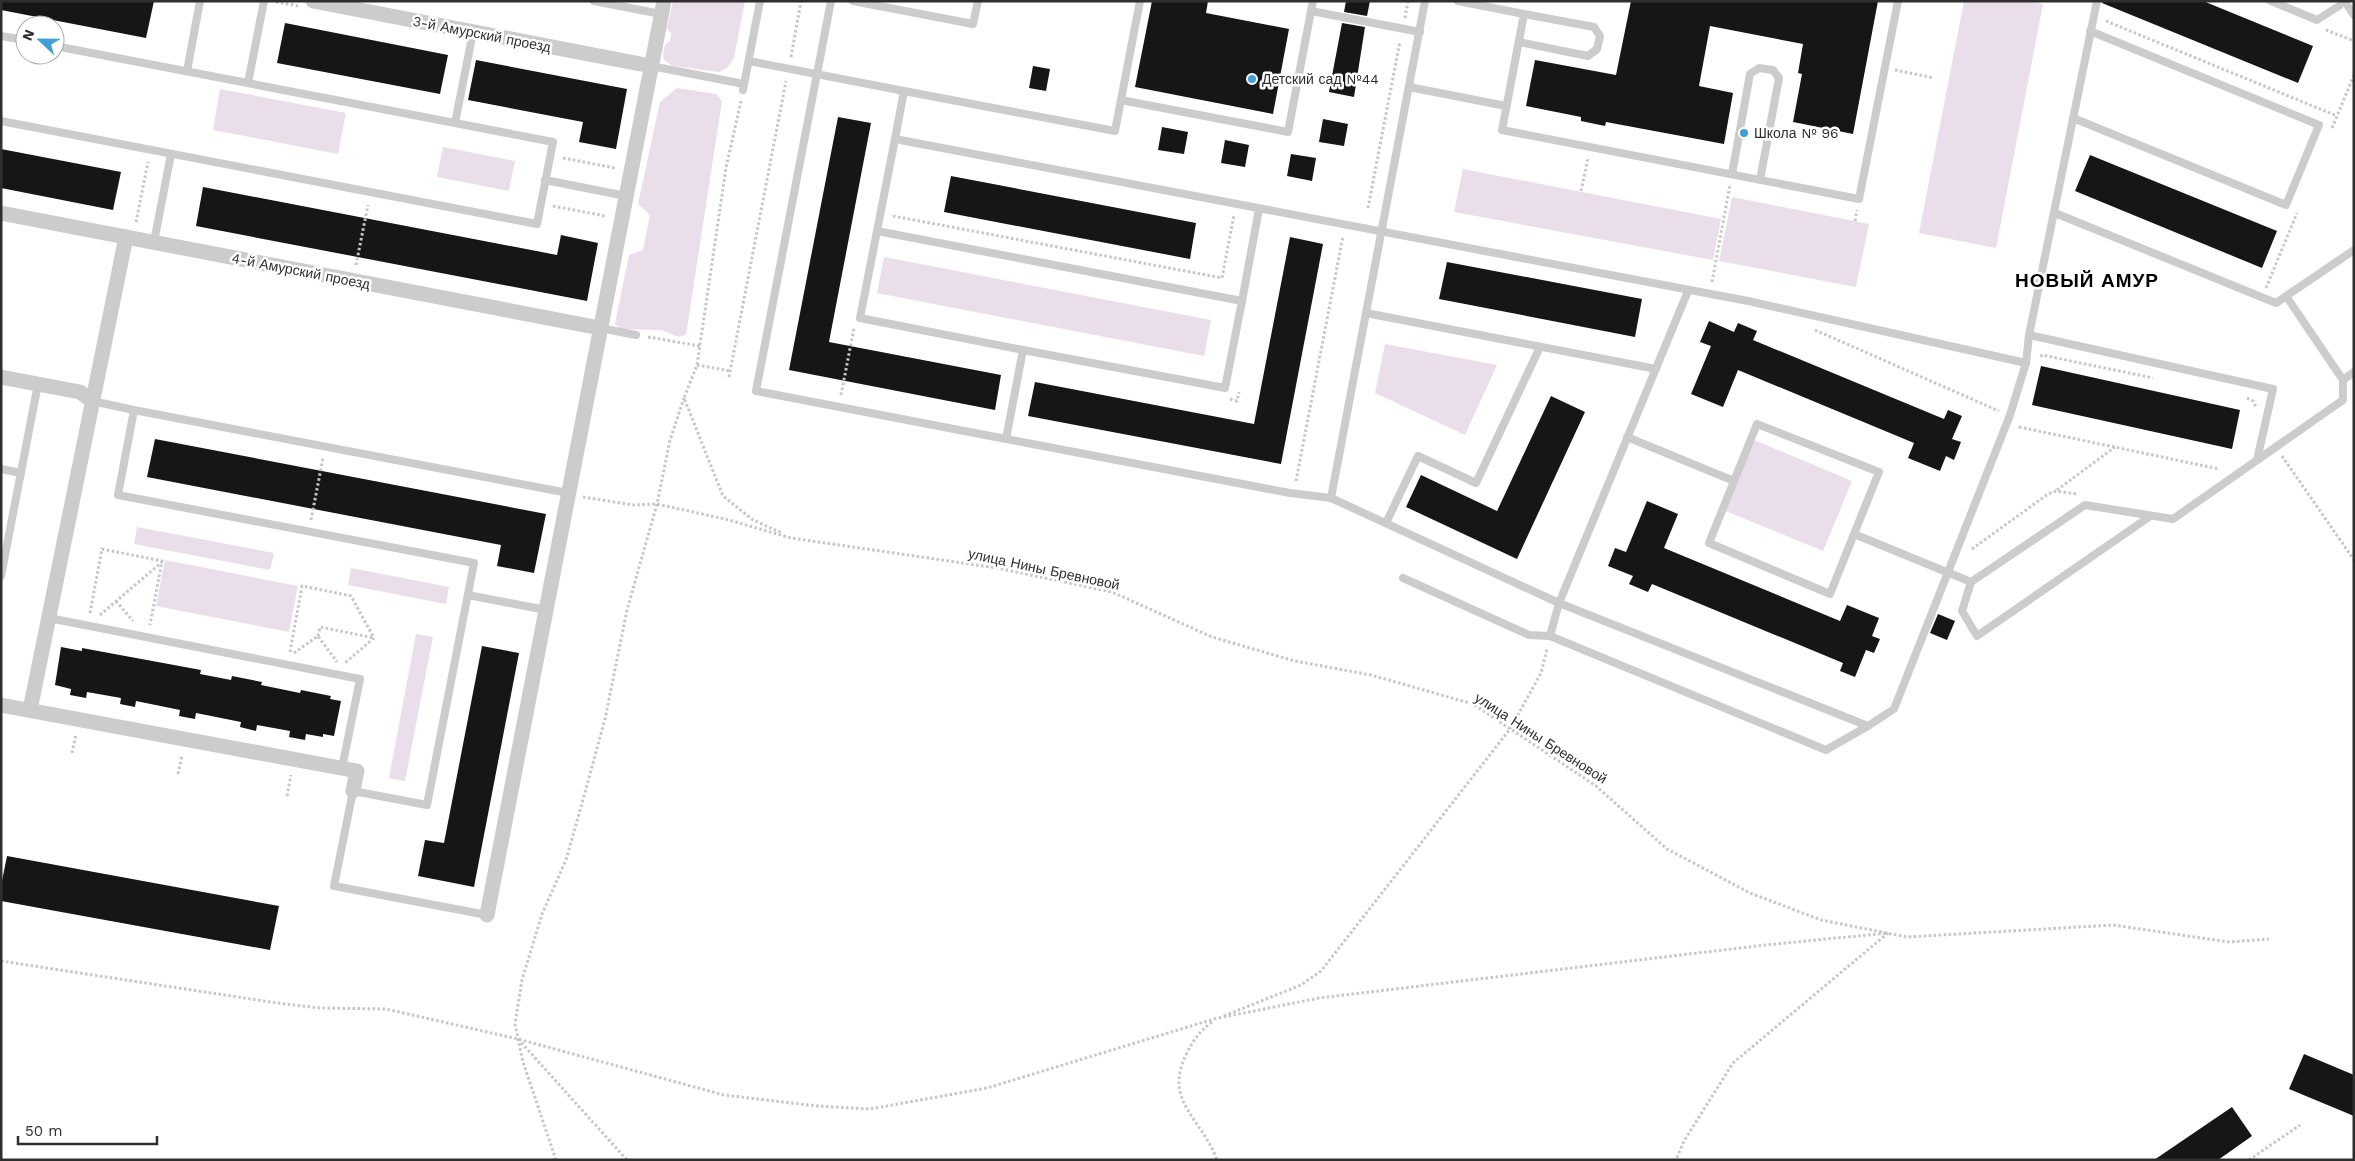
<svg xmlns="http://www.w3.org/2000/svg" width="2355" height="1161" viewBox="0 0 2355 1161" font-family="'Work Sans',sans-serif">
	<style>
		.green { fill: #eadeeb }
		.building { fill: #161616 }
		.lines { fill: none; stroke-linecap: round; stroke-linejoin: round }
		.path { stroke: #c6c6c6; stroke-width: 3; stroke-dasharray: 2.5 2.5; stroke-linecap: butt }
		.service { stroke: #ccc; stroke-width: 8 }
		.minor { stroke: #ccc; stroke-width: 15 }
		.poi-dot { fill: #419ed6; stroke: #fff; stroke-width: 2 }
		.labels { text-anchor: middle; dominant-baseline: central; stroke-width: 5; stroke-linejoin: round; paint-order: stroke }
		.street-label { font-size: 14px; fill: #2f2f2f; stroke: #fff }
		.poi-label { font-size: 14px; fill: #2f2f2f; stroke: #fff; text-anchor: start }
		.district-label { font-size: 19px; font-weight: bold; letter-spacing: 1px; fill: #000; stroke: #fff }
	</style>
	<rect width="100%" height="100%" fill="#fff"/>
	<!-- green -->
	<g class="green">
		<path d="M673 1H745L734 58 727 68 719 72 673 66 664 60C663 52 662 46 670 41L671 33 667 28Z"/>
		<polygon points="1964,1 2028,1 2043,4 1996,248 1919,233"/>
		<polygon points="677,88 716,94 722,101 686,335 679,337 661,330 621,329 615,324 629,255 643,250 650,215 638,204 660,102"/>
		<polygon points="220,89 346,113 338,154 213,130"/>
		<polygon points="443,147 515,161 509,191 437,177"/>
		<polygon points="1463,169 1721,219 1713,260 1454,212"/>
		<polygon points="1732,197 1869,224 1856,287 1719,261"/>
		<polygon points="884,257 1211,320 1204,356 877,293"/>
		<polygon points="1385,344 1497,365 1465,435 1375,393"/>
		<polygon points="1752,439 1852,481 1823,551 1723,510"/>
		<polygon points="137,527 274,553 270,570 134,544"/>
		<polygon points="165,560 298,586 289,632 156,606"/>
		<polygon points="351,568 449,587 446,604 348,585"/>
		<polygon points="416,634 433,637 405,781 389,778"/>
	</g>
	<!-- building -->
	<g class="building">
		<polygon points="1,1 154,1 146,38 1,10"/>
		<polygon points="1152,1 1208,1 1206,13 1289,29 1273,114 1135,87"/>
		<polygon points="1346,1 1370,1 1367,16 1344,12"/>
		<polygon points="1631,1 1878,1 1853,134 1793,122 1802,74 1798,73 1803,44 1710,26 1699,86 1733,93 1724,144 1606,122 1605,126 1581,121 1581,117 1526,106 1535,60 1616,75"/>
		<polygon points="2103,1 2203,1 2313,46 2298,83 2102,3"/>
		<polygon points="285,23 448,55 440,94 277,63"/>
		<polygon points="1342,23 1365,27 1354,97 1329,92"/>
		<polygon points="476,60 627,89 616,149 579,142 583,122 468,100"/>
		<polygon points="1033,66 1050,69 1046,91 1029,88"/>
		<polygon points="838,117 871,123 829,342 1001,375 995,410 789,370"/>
		<polygon points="1323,119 1348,124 1344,146 1319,142"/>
		<polygon points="1162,127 1188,132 1184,154 1158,150"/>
		<polygon points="1225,140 1249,145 1245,167 1221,163"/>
		<polygon points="1,149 121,172 113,210 1,188"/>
		<polygon points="1291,154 1316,158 1312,181 1287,176"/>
		<polygon points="2090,155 2277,231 2262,268 2075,191"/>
		<polygon points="951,176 1196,223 1190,259 944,212"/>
		<polygon points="203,187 557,255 561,235 598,243 587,301 196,226"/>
		<polygon points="1290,237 1323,244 1281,464 1028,416 1035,382 1254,424"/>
		<polygon points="1447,262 1642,299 1635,337 1439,299"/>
		<polygon points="1709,321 1734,332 1738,323 1757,331 1753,340 1944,419 1948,410 1962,416 1952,439 1961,442 1954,460 1946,456 1940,471 1908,458 1914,443 1738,370 1723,407 1691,394 1711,346 1700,342"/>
		<polygon points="2041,366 2240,410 2232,449 2032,405"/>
		<polygon points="1551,396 1585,412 1517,559 1406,507 1421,475 1497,511"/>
		<polygon points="155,439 546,514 534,573 497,566 501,545 147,477"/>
		<polygon points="1647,501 1678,514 1664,548 1840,621 1847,605 1879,618 1872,636 1880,639 1874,653 1866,650 1855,677 1840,671 1843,663 1652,584 1648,592 1629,584 1633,576 1608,566 1615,548 1626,552"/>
		<polygon points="1938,614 1955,621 1947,640 1930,633"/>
		<polygon points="482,646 519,653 474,887 418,876 425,840 444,843"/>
		<polygon points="61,647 82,651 82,648 201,670 200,674 231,680 232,676 262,682 261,685 300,693 301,690 331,696 330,699 341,701 334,736 323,734 323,737 306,734 305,740 289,737 290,731 257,725 256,731 240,727 241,722 196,713 195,719 179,716 180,710 136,701 135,707 120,704 121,698 87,692 86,698 70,695 71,689 55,685"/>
		<polygon points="7,856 279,906 270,950 1,901 1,886"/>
		<polygon points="2304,1054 2354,1075 2354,1116 2289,1089"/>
		<polygon points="2232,1107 2252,1136 2218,1160 2154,1160"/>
	</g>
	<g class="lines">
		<!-- path -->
		<g class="path">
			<polyline points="276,2 299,6"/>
			<polyline points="1405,18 1408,1"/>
			<polyline points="2106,21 2337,116"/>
			<polyline points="2326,30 2354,41"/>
			<polyline points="791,57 801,1"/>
			<polyline points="1895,70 1934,78"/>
			<polyline points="741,101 726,168 697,365 684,398 723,496 753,520 782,533"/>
			<polyline points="2332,128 2354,75"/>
			<polyline points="563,158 615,168"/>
			<polyline points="1581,191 1588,158"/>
			<polyline points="553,206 605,216"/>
			<polyline points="1368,208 1400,41"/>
			<polyline points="893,216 1222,278 1234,215"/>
			<polyline points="1855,221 1857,210"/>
			<polyline points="136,222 148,162"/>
			<polyline points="356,265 368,205"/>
			<polyline points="1712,282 1730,185"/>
			<polyline points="2266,288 2297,213"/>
			<polyline points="1815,330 1999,411"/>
			<polyline points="648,337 700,346"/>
			<polyline points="2041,357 2042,355 2153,378"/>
			<polyline points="697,365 730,371"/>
			<polyline points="729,377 786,81"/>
			<polyline points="841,395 854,328"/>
			<polyline points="2247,398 2253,401 2256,407"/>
			<polyline points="1230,399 1237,401 1239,392"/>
			<polyline points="2019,427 2219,469"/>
			<polyline points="2282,456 2354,560"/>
			<polyline points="1296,481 1343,236"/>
			<polyline points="2057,490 2115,447"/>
			<polyline points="583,497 633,505 657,504 729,520 791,538 997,568 1112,592 1212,637 1295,661 1371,675 1473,704 1596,786 1667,849 1750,893 1821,920 1907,937 2113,925 2229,942 2269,939"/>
			<polyline points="311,520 323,458"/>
			<polyline points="1972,549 2048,494 2056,491 2077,494"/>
			<polyline points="116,601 133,621"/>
			<polyline points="90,613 102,549 162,561 150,625"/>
			<polyline points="100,615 162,562"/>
			<polyline points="318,636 320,627 374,638"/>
			<polyline points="290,652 302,586 351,596 374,638 345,663"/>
			<polyline points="294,653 318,636 337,662"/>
			<polyline points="72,753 76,734"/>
			<polyline points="178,774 182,755"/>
			<polyline points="287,796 291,775"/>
			<polyline points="1,961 277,1003 320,1008 386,1009 518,1039 724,1095 817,1106 870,1109 987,1088 1214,1019 1319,998 1765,945 1888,933 1733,1063 1684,1141 1676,1160"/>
			<polyline points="1224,1016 1301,985 1321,971 1510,729 1541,673 1547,649"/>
			<path d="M1212 1022C1199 1032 1193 1040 1186 1055 1163 1101 1203 1120 1217 1160"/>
			<polyline points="518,1039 627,1160"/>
			<polyline points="556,1160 523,1062 515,1024 522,980 542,914 566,860 581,807 605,719 627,610 657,504 670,440 684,398"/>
			<polyline points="2249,1160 2300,1125"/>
		</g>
		<!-- service -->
		<g class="service">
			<polyline points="594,1 661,14"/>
			<polyline points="831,1 756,391 1006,439 1023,350 860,318 895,139"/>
			<polyline points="853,1 973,24 978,1"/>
			<polyline points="1313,1 1311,11 1420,32"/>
			<polyline points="1458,1 1524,14 1502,130 1859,199 1898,1"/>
			<polyline points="2271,1 2317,20 2339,6"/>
			<polyline points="2345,2 2354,15"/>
			<polyline points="1,36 25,40"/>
			<polyline points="1519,42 1588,56 1597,49 1600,36 1594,27 1524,14"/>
			<polyline points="55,46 455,123"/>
			<polyline points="749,61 904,91 895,139 1748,301 2026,363"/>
			<polyline points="651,66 744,84"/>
			<polyline points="187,71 200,1"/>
			<polyline points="248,83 264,1"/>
			<polyline points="1409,87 1506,106"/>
			<polyline points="743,90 760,1"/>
			<polyline points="904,91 1115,131 1140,1"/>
			<polyline points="1121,100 1288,132 1311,11"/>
			<polyline points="2073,118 2286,205 2319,125 2090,31"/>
			<polyline points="1,121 537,224 553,142 455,123 473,32"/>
			<polyline points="1732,174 1750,74 1759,68 1773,70 1779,78 1760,180"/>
			<polyline points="545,180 626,196"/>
			<polyline points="2055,213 2276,303 2354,250"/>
			<polyline points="877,231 1242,301 1259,209"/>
			<polyline points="154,242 171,154"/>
			<polyline points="2286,296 2343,380 2354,372"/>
			<polyline points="1366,313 1656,369"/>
			<polyline points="600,328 636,335"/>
			<polyline points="2029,335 2273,389 2257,460"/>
			<polyline points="1023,350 1225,388 1242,301"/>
			<polyline points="92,401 134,410"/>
			<polyline points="1627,437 1734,481 1757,424 1879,472 1854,534 1971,582 2085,505 2173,519 2343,400 2343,380"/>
			<polyline points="1006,439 1290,493 1331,498 1559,603 1868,726 1894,709 2010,415 2026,363 2029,335 2097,1"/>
			<polyline points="1,469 21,473"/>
			<polyline points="1734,481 1709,543 1830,594 1854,534"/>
			<polyline points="1331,498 1425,1"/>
			<polyline points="1386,523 1418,456 1476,483 1540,347"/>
			<polyline points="1,576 38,384"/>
			<polyline points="1403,578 1529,635 1550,636 1826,750 1868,726"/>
			<polyline points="1971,582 1962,611 1977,636 2149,517"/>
			<polyline points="468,595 546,610"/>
			<polyline points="49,618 360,679 342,768"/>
			<polyline points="1550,636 1559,603 1688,291"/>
			<polyline points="487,915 334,886 353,791 427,805 474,563 118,495 134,410 568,493"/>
		</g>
		<!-- minor -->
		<g class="minor">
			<polyline points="313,1 651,66"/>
			<polyline points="1,213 600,328"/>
			<polyline points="1,377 80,392 92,401"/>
			<polyline points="1,705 357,771 353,791"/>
			<polyline points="30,710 126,237"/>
			<polyline points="487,915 664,1"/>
		</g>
	</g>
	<!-- markers -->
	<g class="poi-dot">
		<circle cx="1252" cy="79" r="5"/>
		<circle cx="1744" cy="133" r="5"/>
	</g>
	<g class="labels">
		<!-- street labels -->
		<g class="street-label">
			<text transform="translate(482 34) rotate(11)">3-й Амурский проезд</text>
			<text transform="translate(301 271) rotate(11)">4-й Амурский проезд</text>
			<text transform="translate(1044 569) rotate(12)">улица Нины Бревновой</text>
			<text transform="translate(1541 738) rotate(33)">улица Нины Бревновой</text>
		</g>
		<!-- poi labels -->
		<g class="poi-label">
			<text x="1262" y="79">Детский сад №44</text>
			<text x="1754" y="133">Школа № 96</text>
		</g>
		<!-- district labels -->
		<g class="district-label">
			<text x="2087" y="280">НОВЫЙ АМУР</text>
		</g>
	</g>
	<!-- border -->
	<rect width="2355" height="1161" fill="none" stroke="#2f2f2f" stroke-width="5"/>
	<!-- north arrow -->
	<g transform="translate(40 40) rotate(292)"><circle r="24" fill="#ffffff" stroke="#acacac"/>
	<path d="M0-4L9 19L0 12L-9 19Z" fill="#419ed6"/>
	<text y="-8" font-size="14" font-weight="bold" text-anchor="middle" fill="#2f2f2f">N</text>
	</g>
	<!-- scale -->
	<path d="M18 1136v8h139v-8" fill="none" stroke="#2f2f2f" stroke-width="2.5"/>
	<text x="25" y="1136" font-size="15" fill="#2f2f2f" stroke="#ffffff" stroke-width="4" paint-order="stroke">50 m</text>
</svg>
